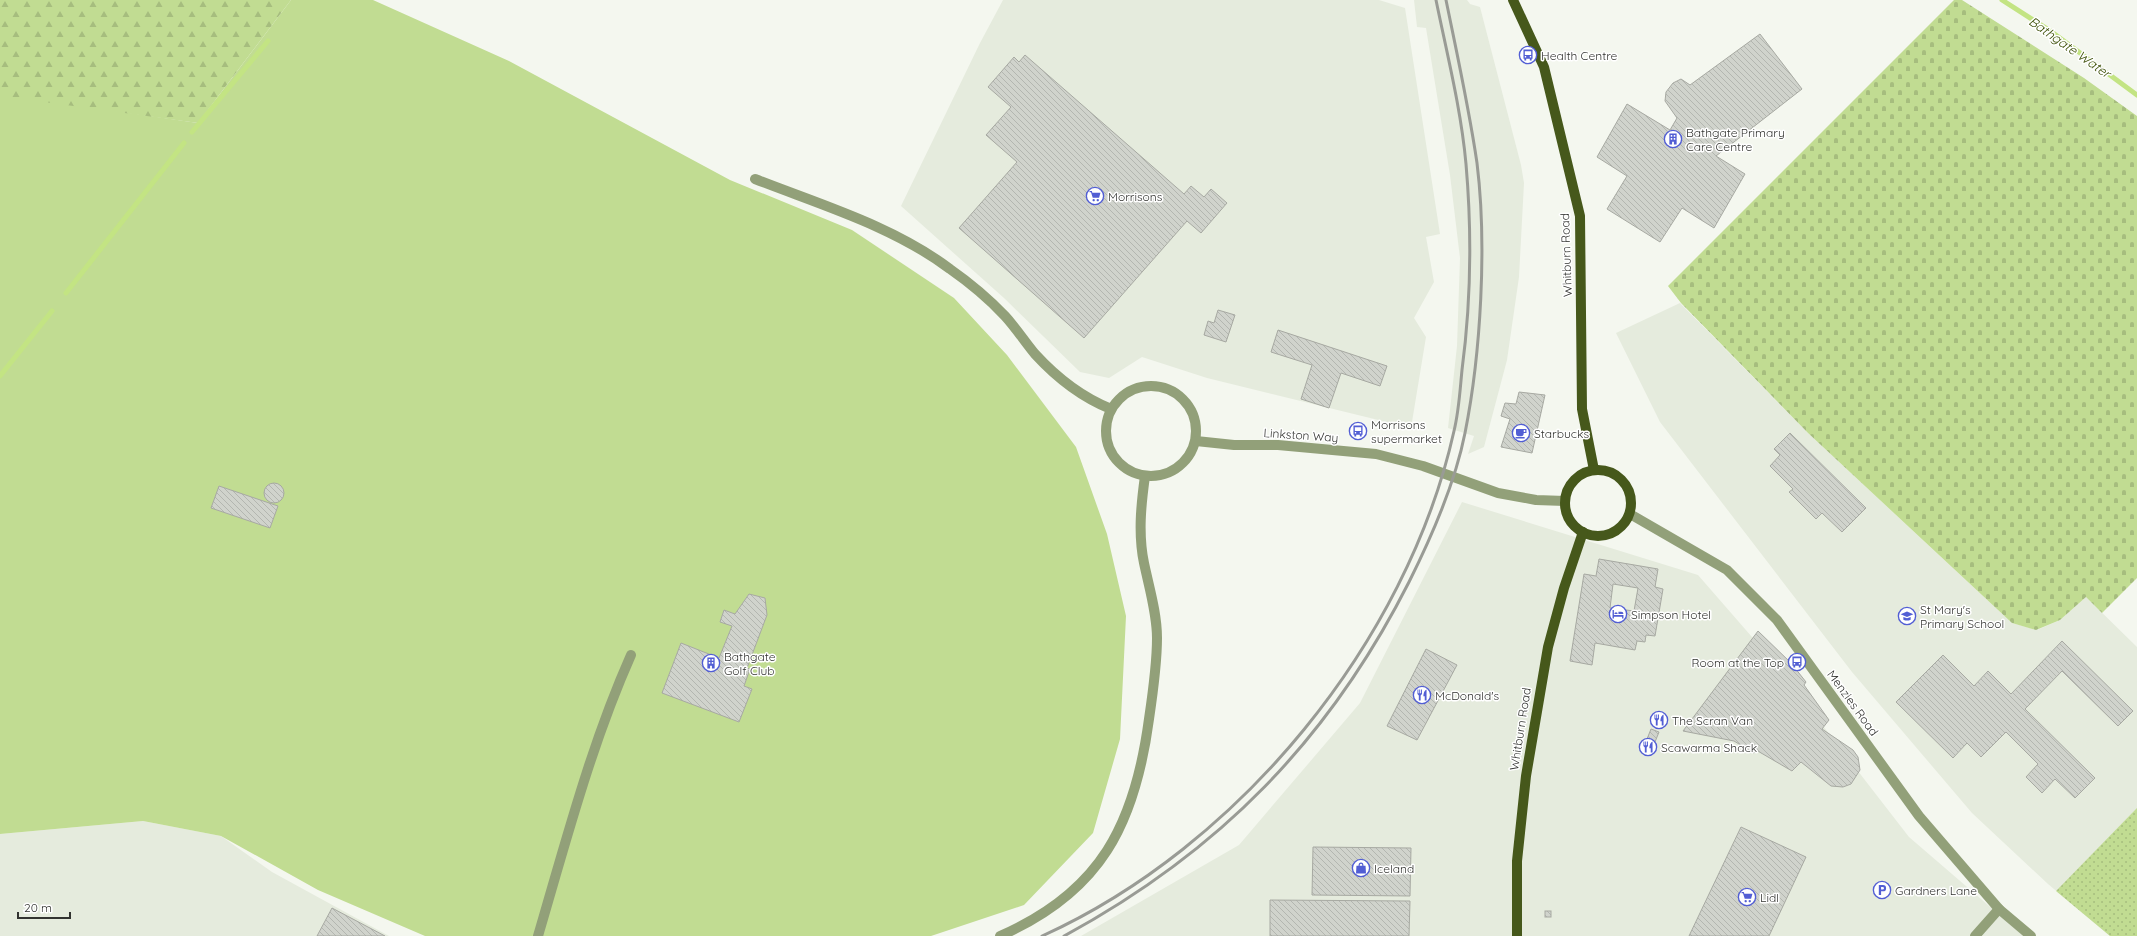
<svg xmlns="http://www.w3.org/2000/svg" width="2137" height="936" viewBox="0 0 2137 936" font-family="Quicksand,sans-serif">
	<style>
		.built { fill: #e5ebdd }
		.grass { fill: #c1dc92 }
		.forest { fill: url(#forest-firs) }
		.cemetery { fill: url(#cemetery-stones) }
		.park { fill: url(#park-dots) }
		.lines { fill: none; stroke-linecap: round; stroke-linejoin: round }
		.stream { stroke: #c3e483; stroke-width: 5 }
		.building { fill: url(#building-back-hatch); stroke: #a7a9a2; fill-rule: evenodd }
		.minor { stroke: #92a079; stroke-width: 10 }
		.major { stroke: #46581b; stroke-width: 10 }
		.rail { stroke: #999b95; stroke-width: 3 }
		.labels { text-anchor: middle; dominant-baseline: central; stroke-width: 3; stroke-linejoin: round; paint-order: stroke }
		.poi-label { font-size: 12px; fill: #323330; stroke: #fff; text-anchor: start }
		.street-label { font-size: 12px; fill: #323330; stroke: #fff }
		.water-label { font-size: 13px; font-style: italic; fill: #3c4f06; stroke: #fff }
	</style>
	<defs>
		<pattern id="forest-firs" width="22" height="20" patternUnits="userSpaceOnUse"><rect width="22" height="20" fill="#c1dc92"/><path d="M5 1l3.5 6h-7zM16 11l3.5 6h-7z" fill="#a6bd7e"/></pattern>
		<pattern id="cemetery-stones" width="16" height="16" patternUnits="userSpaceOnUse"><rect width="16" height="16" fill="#c1dc92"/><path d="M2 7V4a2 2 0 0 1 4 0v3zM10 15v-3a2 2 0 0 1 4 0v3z" fill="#a6bd7e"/></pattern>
		<pattern id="park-dots" width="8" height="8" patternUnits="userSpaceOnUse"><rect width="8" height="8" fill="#c1dc92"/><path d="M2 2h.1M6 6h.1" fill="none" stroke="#a6bd7e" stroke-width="1.8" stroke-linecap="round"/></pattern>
		<pattern id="building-back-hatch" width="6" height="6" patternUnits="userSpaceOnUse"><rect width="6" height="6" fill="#d0d3cc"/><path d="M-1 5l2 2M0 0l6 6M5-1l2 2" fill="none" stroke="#b3b6b0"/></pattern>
	</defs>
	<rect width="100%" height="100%" fill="#f4f7ef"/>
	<!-- built -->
	<g class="built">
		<polygon points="1003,0 1379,0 1405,8 1440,234 1426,237 1434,282 1414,318 1426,337 1411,428 1207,378 1142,357 1109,378 1080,372 1004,298 901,206 980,43"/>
		<polygon points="1414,0 1467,0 1470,4 1480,7 1521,165 1524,183 1519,277 1507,360 1484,447 1468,454 1474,436 1448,428 1457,346 1460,258 1450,175 1426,28 1417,27"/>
		<polygon points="1680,303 1808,433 2012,623 2037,630 2060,620 2086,597 2137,647 2137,936 2110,936 2048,884 1972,813 1852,672 1660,422 1616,333"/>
		<polygon points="1462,502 1698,575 1772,660 1909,837 2024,936 1081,936 1239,845 1360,703"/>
		<polygon points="143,821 221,836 272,872 389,936 0,936 0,834"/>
	</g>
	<!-- grass -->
	<polygon class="grass" points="291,0 373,0 509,61 730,180 852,230 954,298 1007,355 1076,447 1107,534 1126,616 1120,739 1093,833 1024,905 931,936 425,936 318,890 221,836 143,821 0,834 0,94 198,123"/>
	<!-- forest -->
	<polygon class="forest" points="0,0 291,0 198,123 0,96"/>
	<!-- cemetery -->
	<polygon class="cemetery" points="1954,0 1962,0 2084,78 2137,116 2137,578 2102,613 2086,597 2060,620 2036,630 2012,623 1808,433 1681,303 1668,286"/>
	<!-- park -->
	<polygon class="park" points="2137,808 2137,936 2110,936 2056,891"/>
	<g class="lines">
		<!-- stream -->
		<g class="stream">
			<polyline points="2002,0 2049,30 2137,95"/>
			<polyline points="192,132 268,41"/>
			<polyline points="66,293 184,143"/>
			<polyline points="0,376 52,311"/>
		</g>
	</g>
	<!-- building -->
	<g class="building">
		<polygon points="1760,34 1802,89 1716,156 1745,174 1714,228 1682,208 1660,242 1607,209 1627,176 1597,157 1627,104 1670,130 1677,118 1665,101 1666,92 1673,83 1681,79 1690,85"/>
		<polygon points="1025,55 1184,194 1191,186 1204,197 1211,189 1227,203 1201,233 1187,221 1084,338 959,228 1017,162 986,135 1011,107 988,87 1014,57 1019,62"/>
		<polygon points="1218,310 1235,315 1226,342 1204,335 1208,321 1214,323"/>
		<polygon points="1278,330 1387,366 1380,386 1341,373 1329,408 1301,399 1312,365 1271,352"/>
		<polygon points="1519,392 1545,395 1532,453 1501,447 1510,419 1501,416 1505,403 1516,404"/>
		<polygon points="1790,433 1866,508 1842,532 1822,513 1816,519 1789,492 1793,489 1770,466 1780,455 1774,449"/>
		<circle cx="274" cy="493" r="10"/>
		<polygon points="219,486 278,506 270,528 211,508"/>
		<path d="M1599 559 1658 569 1655 587 1663 589 1655 636 1646 635 1645 642 1637 641 1635 650 1595 643 1592 665 1570 661 1584 574 1596 576ZM1613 584 1638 588 1634 611 1610 608Z"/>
		<polygon points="749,594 765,598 767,615 747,668 750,669 744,686 752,689 739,722 662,693 681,643 719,658 732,626 720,622 724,610 735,614"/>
		<polygon points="1758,631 1791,663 1806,682 1804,685 1829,720 1822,729 1853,750 1858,757 1860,770 1851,784 1843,787 1831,786 1801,762 1792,771 1756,750 1754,753 1734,741 1683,731"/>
		<polygon points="2062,641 2133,711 2118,726 2062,671 2025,709 2095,778 2075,798 2055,779 2042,793 2026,777 2038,764 2006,732 1981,757 1967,743 1953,758 1896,702 1943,655 1974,686 1988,671 2011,694"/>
		<polygon points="1426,649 1457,665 1417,740 1387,726"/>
		<polygon points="1657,712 1665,716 1661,728 1652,723"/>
		<polygon points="1651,729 1659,732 1655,742 1647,739"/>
		<polygon points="1646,743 1653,745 1651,751 1644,749"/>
		<polygon points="1741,827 1806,857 1769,936 1689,936"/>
		<polygon points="1313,847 1411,848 1410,896 1312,895"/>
		<polygon points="1270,900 1410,901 1409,936 1270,936"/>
		<polygon points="332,908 385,936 317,936"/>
		<rect x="1545" y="911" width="6" height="6"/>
	</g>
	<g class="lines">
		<!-- minor -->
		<g class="minor">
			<path d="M755 179C821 205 893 226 950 269 970 283 989 299 1005 316 1016 328 1025 342 1035 354 1057 378 1081 397 1111 409"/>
			<circle cx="1151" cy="431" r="45"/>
			<polyline points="1196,441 1234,445 1278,445 1376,454 1423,466 1498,493 1536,500 1565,501"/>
			<polyline points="1630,514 1727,570 1777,620 1919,816 1999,909 2031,936"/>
			<path d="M538 936C566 841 591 745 631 655"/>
			<path d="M1000 936C1101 892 1135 824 1149 719 1153 692 1157 665 1157 638 1157 613 1149 587 1144 563 1138 534 1141 505 1145 476"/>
			<polyline points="1975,936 1999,909"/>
		</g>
		<!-- major -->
		<g class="major">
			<polyline points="1513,0 1544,67 1580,216 1582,409 1594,470"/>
			<circle cx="1598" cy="503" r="33"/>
			<polyline points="1517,936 1517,861 1526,776 1548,647 1564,588 1583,532"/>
		</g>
		<!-- rail -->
		<g class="rail">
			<path d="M1042 936C1239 847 1407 642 1454 431 1459 411 1460 390 1462 370 1471 302 1472 233 1466 164 1461 109 1447 54 1436 0"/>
			<path d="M1064 936C1219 852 1329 740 1409 582 1432 536 1455 484 1465 433 1481 353 1487 244 1477 163 1469 108 1457 54 1446 0"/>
		</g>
	</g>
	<!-- icons -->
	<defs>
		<symbol id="bus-ring" viewBox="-11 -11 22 22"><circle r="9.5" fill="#fff" stroke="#525ed4" stroke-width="1.5"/><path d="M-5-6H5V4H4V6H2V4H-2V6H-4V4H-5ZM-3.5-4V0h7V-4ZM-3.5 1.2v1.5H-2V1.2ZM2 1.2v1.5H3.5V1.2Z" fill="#525ed4"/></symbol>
		<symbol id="building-ring" viewBox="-11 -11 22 22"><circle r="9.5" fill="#fff" stroke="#525ed4" stroke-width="1.5"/><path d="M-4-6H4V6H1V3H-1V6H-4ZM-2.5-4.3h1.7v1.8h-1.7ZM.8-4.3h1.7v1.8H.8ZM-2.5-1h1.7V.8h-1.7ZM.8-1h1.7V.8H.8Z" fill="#525ed4"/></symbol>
		<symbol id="supermarket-ring" viewBox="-11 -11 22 22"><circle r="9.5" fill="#fff" stroke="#525ed4" stroke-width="1.5"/><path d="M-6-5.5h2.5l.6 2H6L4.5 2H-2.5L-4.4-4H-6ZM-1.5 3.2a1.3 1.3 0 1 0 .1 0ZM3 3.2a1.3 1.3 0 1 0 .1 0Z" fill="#525ed4"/></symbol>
		<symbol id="cafe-ring" viewBox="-11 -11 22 22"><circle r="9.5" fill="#fff" stroke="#525ed4" stroke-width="1.5"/><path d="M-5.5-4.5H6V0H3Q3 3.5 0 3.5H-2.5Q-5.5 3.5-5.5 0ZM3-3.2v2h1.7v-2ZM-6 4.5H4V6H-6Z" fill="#525ed4"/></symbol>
		<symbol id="hotel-ring" viewBox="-11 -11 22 22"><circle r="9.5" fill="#fff" stroke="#525ed4" stroke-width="1.5"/><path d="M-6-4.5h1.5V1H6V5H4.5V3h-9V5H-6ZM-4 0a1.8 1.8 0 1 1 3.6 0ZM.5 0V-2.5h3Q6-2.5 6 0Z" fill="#525ed4"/></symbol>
		<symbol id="school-ring" viewBox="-11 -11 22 22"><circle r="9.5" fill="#fff" stroke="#525ed4" stroke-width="1.5"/><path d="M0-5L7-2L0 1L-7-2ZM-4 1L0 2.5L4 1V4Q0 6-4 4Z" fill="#525ed4"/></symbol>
		<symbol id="restaurant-ring" viewBox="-11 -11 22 22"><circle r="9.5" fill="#fff" stroke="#525ed4" stroke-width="1.5"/><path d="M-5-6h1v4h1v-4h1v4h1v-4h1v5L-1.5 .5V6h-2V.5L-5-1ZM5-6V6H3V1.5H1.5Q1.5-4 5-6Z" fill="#525ed4"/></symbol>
		<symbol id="shop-ring" viewBox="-11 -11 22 22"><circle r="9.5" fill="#fff" stroke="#525ed4" stroke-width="1.5"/><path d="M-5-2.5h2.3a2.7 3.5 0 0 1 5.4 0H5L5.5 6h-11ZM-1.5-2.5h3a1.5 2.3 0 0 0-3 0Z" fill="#525ed4"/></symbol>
		<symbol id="parking-ring" viewBox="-11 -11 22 22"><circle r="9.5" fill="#fff" stroke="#525ed4" stroke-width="1.5"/><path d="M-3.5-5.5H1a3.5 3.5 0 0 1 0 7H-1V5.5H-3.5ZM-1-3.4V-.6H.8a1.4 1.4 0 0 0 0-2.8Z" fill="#525ed4"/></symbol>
	</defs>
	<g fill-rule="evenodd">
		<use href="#bus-ring" x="1518" y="45" width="20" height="20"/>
		<use href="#building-ring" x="1663" y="129" width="20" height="20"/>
		<use href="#supermarket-ring" x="1085" y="186" width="20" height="20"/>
		<use href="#bus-ring" x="1348" y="421" width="20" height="20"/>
		<use href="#cafe-ring" x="1511" y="423" width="20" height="20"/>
		<use href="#hotel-ring" x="1608" y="604" width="20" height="20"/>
		<use href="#school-ring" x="1897" y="606" width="20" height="20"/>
		<use href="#bus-ring" x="1787" y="652" width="20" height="20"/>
		<use href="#building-ring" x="701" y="653" width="20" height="20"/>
		<use href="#restaurant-ring" x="1412" y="685" width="20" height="20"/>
		<use href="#restaurant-ring" x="1649" y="710" width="20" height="20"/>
		<use href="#restaurant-ring" x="1638" y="737" width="20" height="20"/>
		<use href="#shop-ring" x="1351" y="858" width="20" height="20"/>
		<use href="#parking-ring" x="1872" y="880" width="20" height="20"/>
		<use href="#supermarket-ring" x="1737" y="887" width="20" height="20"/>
	</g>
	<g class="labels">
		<!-- poi labels -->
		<g class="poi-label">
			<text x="1541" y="55">Health Centre</text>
			<text x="1686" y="132">Bathgate Primary<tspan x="1686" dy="14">Care Centre</tspan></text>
			<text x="1108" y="196">Morrisons</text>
			<text x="1371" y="424">Morrisons<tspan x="1371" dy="14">supermarket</tspan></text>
			<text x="1534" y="433">Starbucks</text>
			<text x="1920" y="609">St Mary's<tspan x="1920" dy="14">Primary School</tspan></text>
			<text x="1631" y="614">Simpson Hotel</text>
			<text x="724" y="656">Bathgate<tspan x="724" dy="14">Golf Club</tspan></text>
			<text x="1784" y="662" text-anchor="end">Room at the Top</text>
			<text x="1435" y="695">McDonald's</text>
			<text x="1672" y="720">The Scran Van</text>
			<text x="1661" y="747">Scawarma Shack</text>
			<text x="1374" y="868">Iceland</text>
			<text x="1895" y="890">Gardners Lane</text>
			<text x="1760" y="897">Lidl</text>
		</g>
		<!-- street labels -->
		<g class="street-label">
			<text transform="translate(1566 255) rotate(-92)">Whitburn Road</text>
			<text transform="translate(1301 435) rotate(4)">Linkston Way</text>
			<text transform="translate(1853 703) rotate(54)">Menzies Road</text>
			<text transform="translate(1520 729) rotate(-81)">Whitburn Road</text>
		</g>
		<!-- water labels -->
		<g class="water-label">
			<text transform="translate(2070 47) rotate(35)">Bathgate Water</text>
		</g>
	</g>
	<!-- scale -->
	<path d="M18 912v6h52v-6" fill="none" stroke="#323330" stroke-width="2"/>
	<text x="24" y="912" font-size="12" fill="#323330" stroke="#ffffff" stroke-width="3" paint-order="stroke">20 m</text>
</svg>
